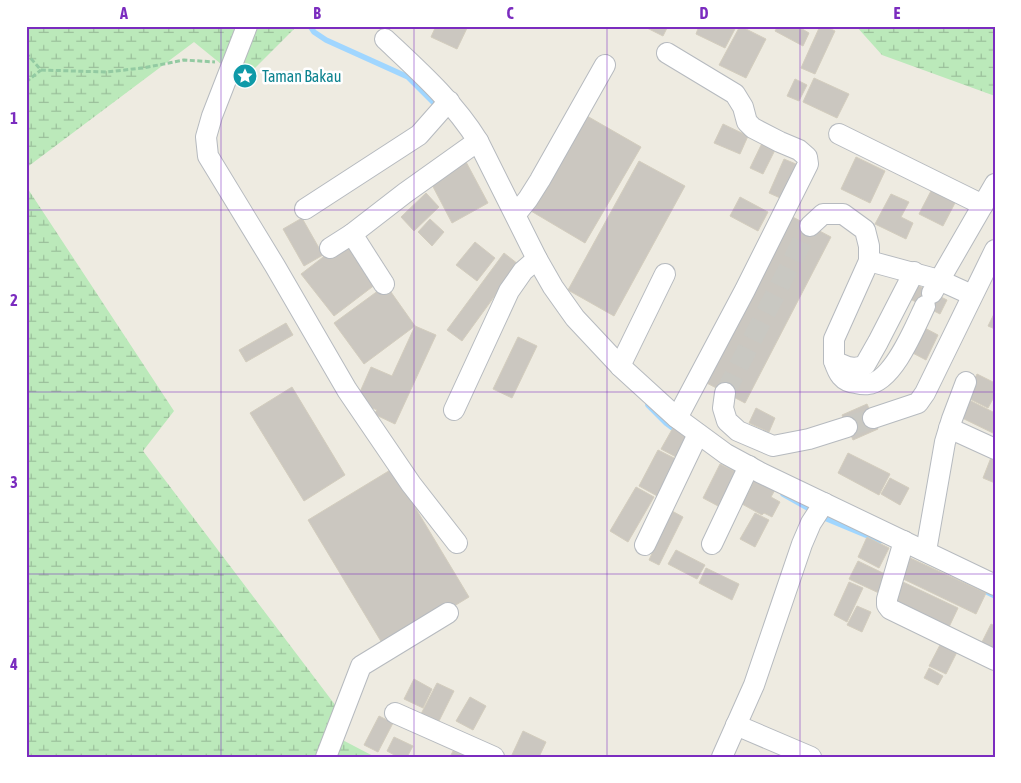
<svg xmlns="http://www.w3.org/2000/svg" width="1021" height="783" viewBox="0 0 1021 783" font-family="'Asap Condensed',sans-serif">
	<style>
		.wetland { fill: url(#wetland-marsh) }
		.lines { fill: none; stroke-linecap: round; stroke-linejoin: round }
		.stream { stroke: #a0d6ff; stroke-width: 5.5 }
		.building { fill: #cbc7c0; stroke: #d3cdbe }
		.minor-tunnel { stroke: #c9c8c2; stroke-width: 20; stroke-dasharray: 20 10; stroke-linecap: butt }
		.minor-casing { stroke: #b6babf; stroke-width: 22 }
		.path { stroke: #93caa2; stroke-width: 3; stroke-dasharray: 5 2.5; stroke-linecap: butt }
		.minor { stroke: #fff; stroke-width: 20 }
		.grid { fill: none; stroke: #7b2cbf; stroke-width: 1; stroke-opacity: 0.55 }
		.labels { text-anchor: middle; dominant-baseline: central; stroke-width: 5; stroke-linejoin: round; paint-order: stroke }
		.culture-label { font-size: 16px; fill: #0d838f; stroke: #fff; text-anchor: start }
		.neatline { fill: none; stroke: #7b2cbf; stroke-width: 2 }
		.grid-label { font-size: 16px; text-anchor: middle; font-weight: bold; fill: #7b2cbf }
	</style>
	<defs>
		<pattern id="wetland-marsh" width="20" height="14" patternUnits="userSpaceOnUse" patternTransform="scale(1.25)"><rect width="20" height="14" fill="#bbe9ba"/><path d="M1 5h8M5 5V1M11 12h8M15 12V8" fill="none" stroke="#9bc09b"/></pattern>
	</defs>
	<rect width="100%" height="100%" fill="#eeebe1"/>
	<!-- wetland -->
	<g class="wetland">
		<polygon points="26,26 297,26 242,81 194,42 26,168"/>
		<polygon points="856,26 995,26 995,96 882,55"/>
		<polygon points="26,186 174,411 143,451 342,714 333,735 375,757 26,757"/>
	</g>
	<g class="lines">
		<!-- stream -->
		<g class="stream">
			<polyline points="310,26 314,32 326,40 408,77 439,108"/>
			<polyline points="648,405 666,423 678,432"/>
			<polyline points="783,494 827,519 880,541"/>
			<polyline points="981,589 995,596"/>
		</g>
	</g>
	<!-- building -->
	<g class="building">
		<polygon points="436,26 468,26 457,49 431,37"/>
		<polygon points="643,26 668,26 663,36"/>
		<polygon points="699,26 735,26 736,27 725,48 696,34"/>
		<polygon points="740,26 766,39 746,78 719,65"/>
		<polygon points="778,26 797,26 809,33 803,46 775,31"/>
		<polygon points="820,26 825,26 835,31 815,74 801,68"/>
		<polygon points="814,78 849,94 837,118 803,102"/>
		<polygon points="795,79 807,85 799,101 787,96"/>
		<polygon points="587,116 641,147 585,243 531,211"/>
		<polygon points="723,124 748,136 740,154 714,143"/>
		<polygon points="765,137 778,144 763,174 750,168"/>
		<polygon points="856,157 885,171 870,203 841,189"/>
		<polygon points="784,159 803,167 787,201 769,193"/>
		<polygon points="465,160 488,203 452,223 429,179"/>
		<polygon points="639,161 685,186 614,316 568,290"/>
		<polygon points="932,189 956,201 943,226 919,214"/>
		<polygon points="426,193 439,207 414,231 401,217"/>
		<polygon points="891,194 909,202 901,217 913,223 906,239 875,224"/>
		<polygon points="740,197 768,212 758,231 730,216"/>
		<polygon points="787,214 831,237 745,403 701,380"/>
		<polygon points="302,218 323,255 304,266 283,229"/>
		<polygon points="430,219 444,232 432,246 418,232"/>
		<polygon points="344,241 376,284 334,316 301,274"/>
		<polygon points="475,242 495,258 477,281 456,265"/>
		<polygon points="504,253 518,264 462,341 447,330"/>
		<polygon points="386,285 415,326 436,335 395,424 374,414 377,410 356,401 371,367 392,376 415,326 364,364 334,323"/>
		<polygon points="917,285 947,300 940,314 910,299"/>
		<polygon points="995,312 995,329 988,326"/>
		<polygon points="286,323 293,335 246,362 239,350"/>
		<polygon points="921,326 938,335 926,360 909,351"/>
		<polygon points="518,337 537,346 512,398 493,389"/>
		<polygon points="977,374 995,383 995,395 988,408 966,397"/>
		<polygon points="292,387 345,475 304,501 250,413"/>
		<polygon points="967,399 995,413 995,434 958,416"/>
		<polygon points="867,404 878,429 853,440 842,415"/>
		<polygon points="756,408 775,418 769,432 749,423"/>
		<polygon points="674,426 689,434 676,457 661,449"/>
		<polygon points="658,450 678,460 659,497 639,486"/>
		<polygon points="848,453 890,474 879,495 838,473"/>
		<polygon points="992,455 995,456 995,483 983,478"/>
		<polygon points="720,464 738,473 720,507 703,498"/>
		<polygon points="392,469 469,597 385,648 308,520"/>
		<polygon points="756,477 776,488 771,497 780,502 772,517 764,513 762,515 742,504"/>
		<polygon points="890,478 909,488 900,505 881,494"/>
		<polygon points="636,487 654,497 628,542 610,531"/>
		<polygon points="672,511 683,517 659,565 649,560"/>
		<polygon points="755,513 769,520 755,547 740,539"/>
		<polygon points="867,537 889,548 879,568 858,557"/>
		<polygon points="676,550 705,565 697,579 668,564"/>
		<polygon points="908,557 986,593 976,614 899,577"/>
		<polygon points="858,561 889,576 881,594 849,579"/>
		<polygon points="706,568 739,584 732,600 699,583"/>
		<polygon points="849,582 863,588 847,622 834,615"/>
		<polygon points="903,582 958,608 949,627 894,601"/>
		<polygon points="857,606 871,612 862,632 847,625"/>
		<polygon points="991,624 995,626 995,653 980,646"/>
		<polygon points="941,643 957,652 946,674 929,666"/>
		<polygon points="929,668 943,676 938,685 924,678"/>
		<polygon points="414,679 432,689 423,708 404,699"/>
		<polygon points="437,683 454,691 438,723 421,714"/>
		<polygon points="470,697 486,706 473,730 456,721"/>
		<polygon points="379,716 393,723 378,752 364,745"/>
		<polygon points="523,731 546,742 539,757 511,757"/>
		<polygon points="394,737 413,746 407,757 398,757 387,751"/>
		<polygon points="453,751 465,756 465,757 450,757"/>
	</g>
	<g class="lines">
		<!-- minor-tunnel -->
		<g class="minor-tunnel">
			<polyline points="725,393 810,226"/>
			<polyline points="847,427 873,418"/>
		</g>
		<defs>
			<g id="minor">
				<polyline points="247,26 212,116 206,137 208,156 275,266 347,390 411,484 457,543"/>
				<path d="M385 39C419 71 453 101 478 141L537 259 553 287 575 318 620 366 677 418 726 454 761 473 995 585"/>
				<polyline points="667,53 735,94 743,107 747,122 753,128 780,142 799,150 807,157 808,164 745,290 677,418"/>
				<polyline points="839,134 983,205"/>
				<polyline points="305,209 419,135 449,101"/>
				<polyline points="516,214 528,199 540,180 605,65"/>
				<path d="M810 226 823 214H843L865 230 869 246V261L834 339V361C845 366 853 371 865 365L878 342 914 272"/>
				<polyline points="352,234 384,284"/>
				<polyline points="330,248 352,234 405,193 478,141"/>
				<polyline points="869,261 939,280 972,295"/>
				<polyline points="932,293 995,184"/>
				<path d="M834 361C838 373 842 382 856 383 860 384 864 385 868 384 893 382 915 327 925 306"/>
				<polyline points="620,366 665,274"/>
				<polyline points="725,393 723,408 727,421 738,431 773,446 809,439 847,427"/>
				<polyline points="454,410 509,291 523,271 537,259"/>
				<polyline points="873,418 918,403 925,393 995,250"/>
				<polyline points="949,428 995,449"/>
				<polyline points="904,541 887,599 887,605 890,609 995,660"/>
				<polyline points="712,544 749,466"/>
				<polyline points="645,545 698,434"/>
				<polyline points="926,551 945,442 952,419 966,382"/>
				<polyline points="395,713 494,757"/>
				<polyline points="736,725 811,757"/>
				<polyline points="326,757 361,666 448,613"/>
				<polyline points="722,757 754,685 802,544 811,523 824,503"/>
			</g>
		</defs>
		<!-- minor casing -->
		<use href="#minor" class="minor-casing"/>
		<!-- path -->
		<g class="path">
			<polyline points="26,53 41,70 106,72 143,68 184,60 215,62"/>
			<polyline points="26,82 41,70"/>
		</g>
		<!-- minor -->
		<use href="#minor" class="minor"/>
	</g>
	<!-- grid -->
	<path class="grid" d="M221 26V757M414 26V757M607 26V757M800 26V757M26 210H995M26 392H995M26 574H995"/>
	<!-- icons -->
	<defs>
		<symbol id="sight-disc" viewBox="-11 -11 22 22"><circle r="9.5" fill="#0f9aa8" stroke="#fff"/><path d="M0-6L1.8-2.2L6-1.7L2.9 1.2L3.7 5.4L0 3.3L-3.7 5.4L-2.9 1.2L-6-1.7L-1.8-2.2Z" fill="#fff"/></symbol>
	</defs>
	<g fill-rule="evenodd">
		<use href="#sight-disc" x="231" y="62" width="28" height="28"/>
	</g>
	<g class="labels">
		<!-- culture labels -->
		<g class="culture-label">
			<text x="262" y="76">Taman Bakau</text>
		</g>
	</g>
	<!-- border -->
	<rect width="1021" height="783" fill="none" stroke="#ffffff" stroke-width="55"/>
	<rect x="28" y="28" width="966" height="728" class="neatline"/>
	<g class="grid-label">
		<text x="124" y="19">A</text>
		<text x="317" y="19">B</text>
		<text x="510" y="19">C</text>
		<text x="704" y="19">D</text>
		<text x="897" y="19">E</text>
		<text x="14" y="124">1</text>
		<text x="14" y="306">2</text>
		<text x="14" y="488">3</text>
		<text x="14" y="670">4</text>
	</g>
</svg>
